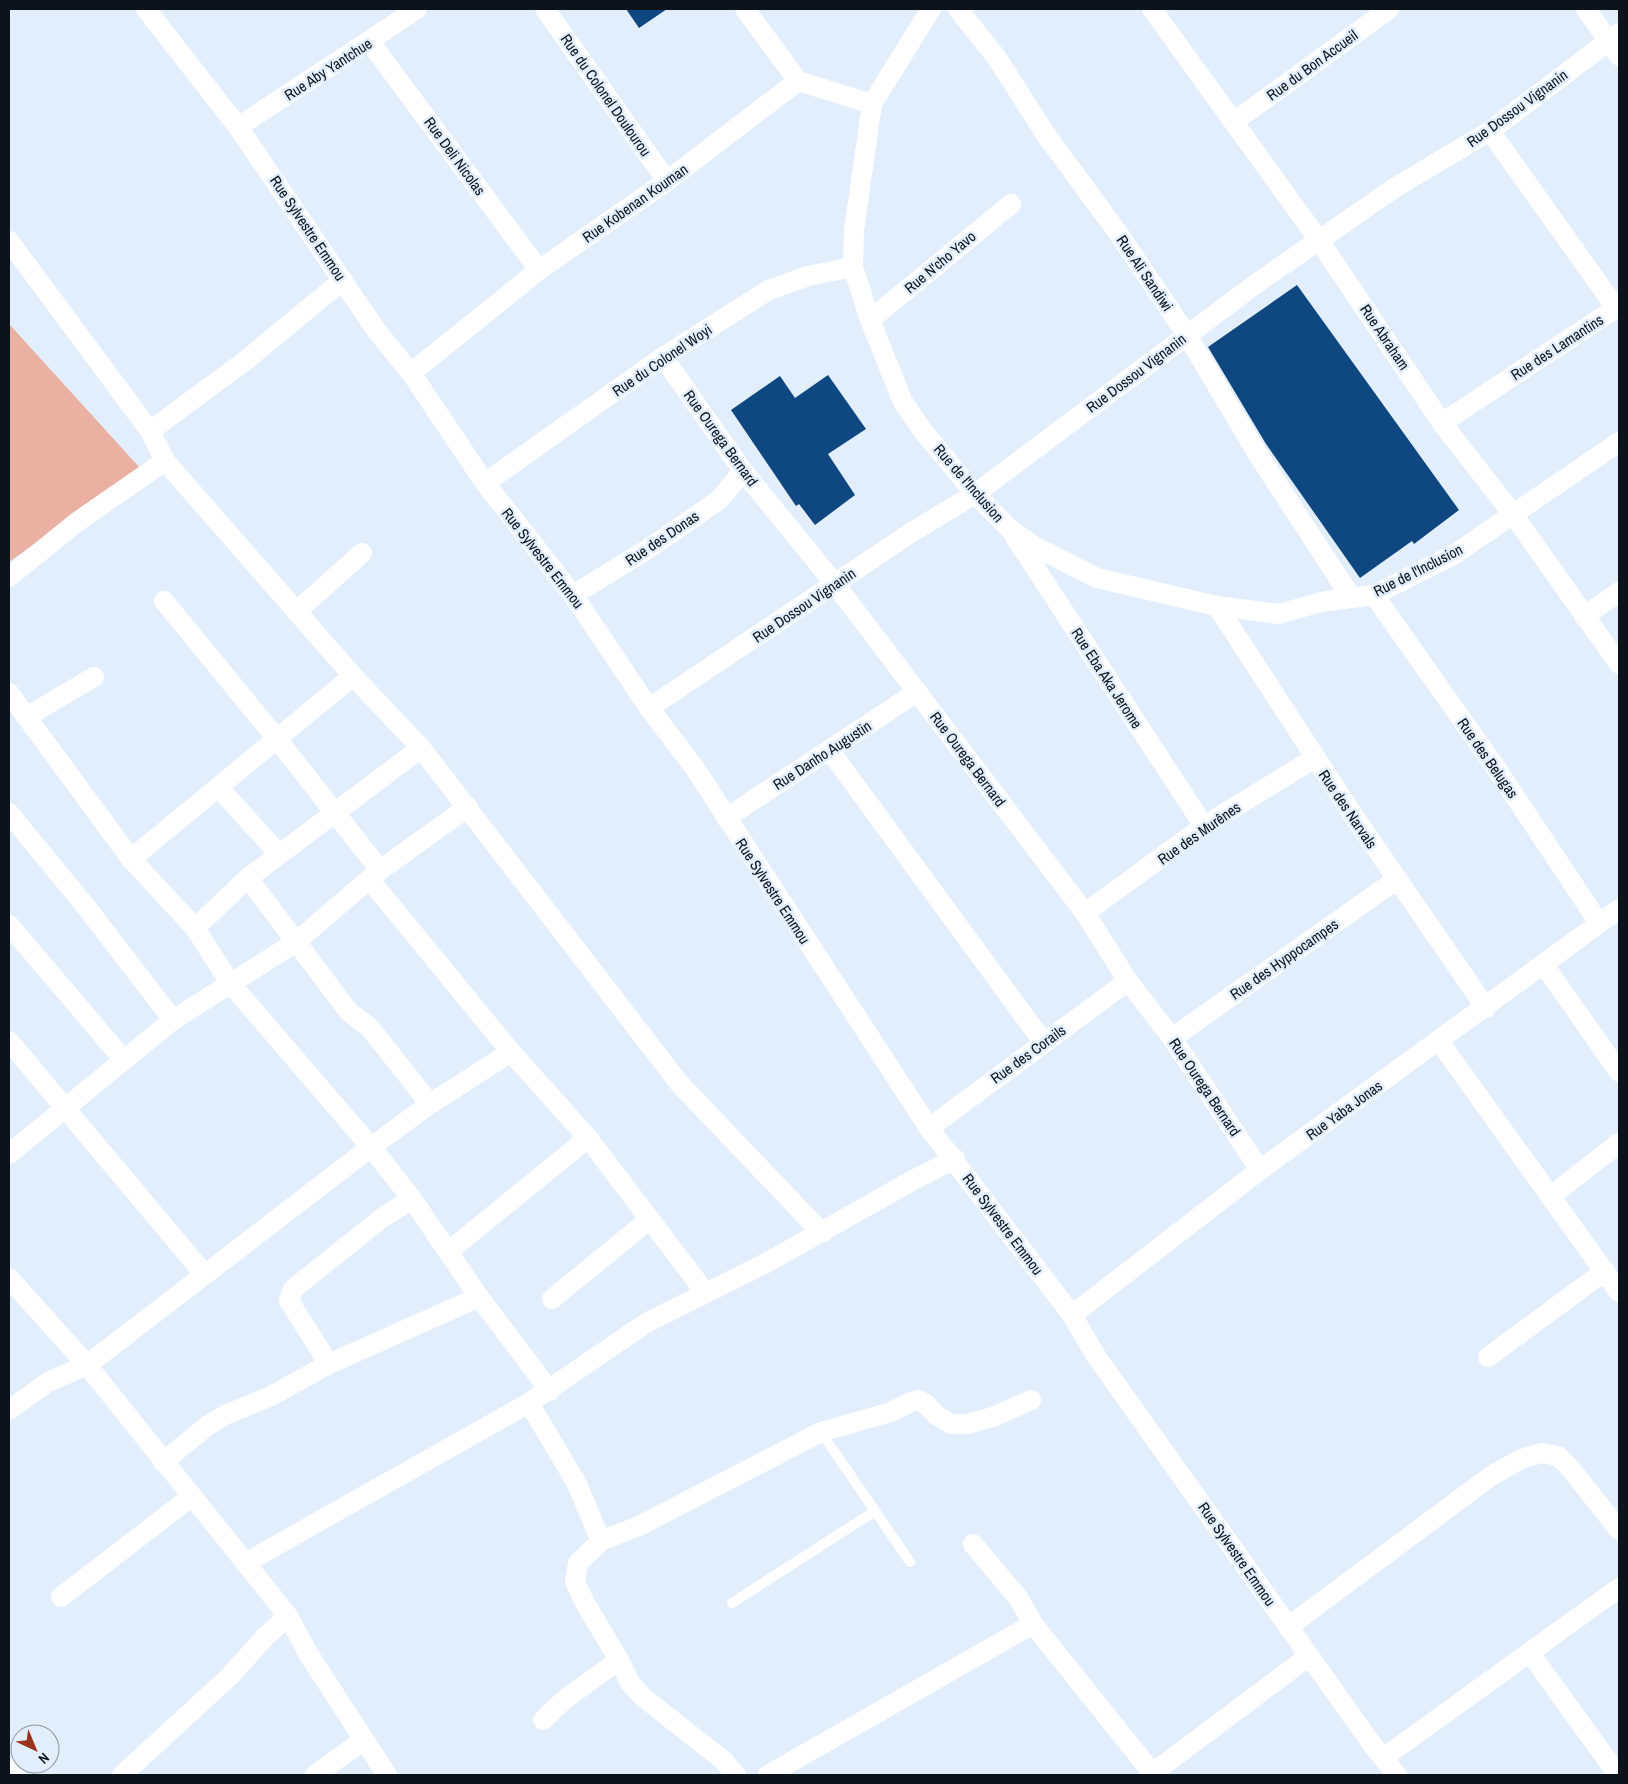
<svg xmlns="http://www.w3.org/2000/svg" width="1628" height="1784" viewBox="0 0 1628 1784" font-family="'Archivo Narrow',sans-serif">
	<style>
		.green { fill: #eab0a2 }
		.building { fill: #0f4881 }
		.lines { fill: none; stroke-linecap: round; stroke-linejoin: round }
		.lane { stroke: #fff; stroke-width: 10 }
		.street { stroke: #fff; stroke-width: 20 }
		.labels { text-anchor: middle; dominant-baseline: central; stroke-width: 5; stroke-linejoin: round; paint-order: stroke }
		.street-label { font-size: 15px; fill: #0d131b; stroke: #e2eefc }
	</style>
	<rect width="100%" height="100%" fill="#e2eefc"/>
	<!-- green -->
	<polygon class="green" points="9,324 140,468 9,562"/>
	<!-- building -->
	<g class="building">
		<polygon points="626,9 667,9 639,28"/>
		<polygon points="1297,285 1459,510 1414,544 1412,541 1360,578 1266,444 1208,347"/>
		<polygon points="828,375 866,429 828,454 855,495 815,525 799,504 796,506 731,410 780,376 795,398"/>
	</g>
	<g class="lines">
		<!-- lane -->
		<g class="lane">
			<polyline points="821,1432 910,1562"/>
			<polyline points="732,1603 875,1511"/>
		</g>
		<!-- street -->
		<g class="street">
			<polyline points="146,9 238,127 376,330 411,373 485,483 573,595 649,708 694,767 929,1128 1072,1315 1096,1356 1374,1747 1397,1775"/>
			<polyline points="545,9 667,181"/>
			<polyline points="745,9 798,81"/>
			<polyline points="931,9 872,104 854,230 853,267 870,320 903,402 923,431 975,494 1010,529 1034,546 1097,578 1217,606 1279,614 1321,602 1374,595 1455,554 1619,442"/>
			<polyline points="958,9 997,58 1046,135 1116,230 1187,335 1257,453 1351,597"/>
			<polyline points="1152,9 1318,239 1442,423 1512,513 1619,664"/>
			<polyline points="1586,9 1619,56"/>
			<polyline points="370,42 539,270"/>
			<polyline points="1235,121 1389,9"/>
			<polyline points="238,127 417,9"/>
			<polyline points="9,241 150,431 165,461"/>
			<polyline points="870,320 1011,204"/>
			<polyline points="663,357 743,471 835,584 1085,913 1128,981 1172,1038 1260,1170"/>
			<polyline points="411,373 539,270 667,181 798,81 872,104"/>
			<polyline points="1442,423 1616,308 1490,131"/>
			<polyline points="150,431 245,361 343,280"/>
			<polyline points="485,483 663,357 769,290 808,276 853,267"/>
			<polyline points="1015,537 1204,826"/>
			<polyline points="9,577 77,522 165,461 353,676 421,748 679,1083 822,1233"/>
			<polyline points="573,595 648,549 719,500 743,471"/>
			<polyline points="1374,595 1496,768 1599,923"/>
			<polyline points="164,601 277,739 380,870"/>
			<polyline points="1217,606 1351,812 1486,1008"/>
			<polyline points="296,612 362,553"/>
			<polyline points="1584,616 1619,592"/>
			<polyline points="9,693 131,859 195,928 230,983 371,1147 412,1199 479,1297 550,1391"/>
			<polyline points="649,708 912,532 975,494 1257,283 1396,187 1490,131 1619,33"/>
			<polyline points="26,717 94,677"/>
			<polyline points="830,751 1044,1043"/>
			<polyline points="219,788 279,854"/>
			<polyline points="9,813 87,908 173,1020"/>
			<polyline points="726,818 917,692"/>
			<polyline points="131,859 353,676"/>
			<polyline points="248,878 349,1012 370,1028 430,1104"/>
			<polyline points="370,880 511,1052 588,1138 705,1292"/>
			<polyline points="1085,913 1204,826 1315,758"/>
			<polyline points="9,925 123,1059"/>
			<polyline points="195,928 248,878 421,748"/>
			<polyline points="1544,965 1619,1072"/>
			<polyline points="1172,1038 1396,880"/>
			<polyline points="9,1041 204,1274"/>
			<polyline points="1439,1041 1619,1292"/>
			<polyline points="929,1128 1128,981"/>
			<polyline points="9,1154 173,1020 296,942 380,870 468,807"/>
			<polyline points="1551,1196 1619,1143"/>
			<polyline points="449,1251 588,1138"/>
			<polyline points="9,1278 87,1365 288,1616 309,1655 387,1775"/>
			<polyline points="552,1299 650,1219"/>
			<polyline points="1072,1315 1260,1170 1619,909"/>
			<polyline points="1488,1357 1605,1271"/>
			<polyline points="329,1364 289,1301 293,1289 382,1218 412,1199"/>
			<polyline points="529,1403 576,1482 601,1541 578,1563 575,1582 585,1603 619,1660 630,1683 644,1698 723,1760 736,1775"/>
			<polyline points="9,1410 48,1382 87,1365 371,1147 430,1104 511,1052"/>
			<polyline points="163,1462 207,1426 225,1415 271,1396 329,1364 479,1297"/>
			<polyline points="601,1541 641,1525 821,1432 891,1412 911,1402 918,1400 926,1404 936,1415 951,1424 967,1424 993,1417 1031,1400"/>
			<polyline points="973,1544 1019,1599 1033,1624 1154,1775"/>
			<polyline points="245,1563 529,1403 646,1323 768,1262 915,1179 955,1159"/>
			<polyline points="61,1597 191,1497"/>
			<polyline points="1288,1627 1491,1476 1521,1459 1542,1453 1558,1456 1570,1468 1619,1530"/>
			<polyline points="1530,1653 1618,1775"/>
			<polyline points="543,1720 564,1700 619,1660"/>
			<polyline points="1383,1758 1619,1588"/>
			<polyline points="9,1774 21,1764"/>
			<polyline points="122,1775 229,1677 265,1637 288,1616"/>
			<polyline points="315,1775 364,1740"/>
			<polyline points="768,1775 1033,1624"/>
			<polyline points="1150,1775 1309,1656"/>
		</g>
	</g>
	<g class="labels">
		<!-- street labels -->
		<g class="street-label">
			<text transform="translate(1312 65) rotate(-36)">Rue du Bon Accueil</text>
			<text transform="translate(328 69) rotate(-33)">Rue Aby Yantchue</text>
			<text transform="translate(606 95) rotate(55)">Rue du Colonel Doulourou</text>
			<text transform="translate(1517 108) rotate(-36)">Rue Dossou Vignanin</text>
			<text transform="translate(455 156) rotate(54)">Rue Deli Nicolas</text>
			<text transform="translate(635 203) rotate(-35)">Rue Kobenan Kouman</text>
			<text transform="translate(308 228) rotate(56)">Rue Sylvestre Emmou</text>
			<text transform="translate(940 262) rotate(-40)">Rue N'cho Yavo</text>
			<text transform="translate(1145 273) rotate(56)">Rue Ali Sandiwi</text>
			<text transform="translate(1385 337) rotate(56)">Rue Abraham</text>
			<text transform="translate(1557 347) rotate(-33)">Rue des Lamantins</text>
			<text transform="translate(662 360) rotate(-34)">Rue du Colonel Woyi</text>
			<text transform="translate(1136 373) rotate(-37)">Rue Dossou Vignanin</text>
			<text transform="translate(721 438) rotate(54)">Rue Ourega Bernard</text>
			<text transform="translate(969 483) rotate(49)">Rue de l'Inclusion</text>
			<text transform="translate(662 538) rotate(-34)">Rue des Donas</text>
			<text transform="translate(543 558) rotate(52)">Rue Sylvestre Emmou</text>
			<text transform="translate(1418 570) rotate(-27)">Rue de l'Inclusion</text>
			<text transform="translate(804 605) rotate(-34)">Rue Dossou Vignanin</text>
			<text transform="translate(1107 678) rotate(57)">Rue Eba Aka Jerome</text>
			<text transform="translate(822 755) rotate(-33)">Rue Danho Augustin</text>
			<text transform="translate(1488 758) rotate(55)">Rue des Belugas</text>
			<text transform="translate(968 759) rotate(53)">Rue Ourega Bernard</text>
			<text transform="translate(1348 809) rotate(56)">Rue des Narvals</text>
			<text transform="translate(1199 833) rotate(-35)">Rue des Murênes</text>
			<text transform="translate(773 891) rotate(57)">Rue Sylvestre Emmou</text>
			<text transform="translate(1284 959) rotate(-35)">Rue des Hyppocampes</text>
			<text transform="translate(1028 1054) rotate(-36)">Rue des Corails</text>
			<text transform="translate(1205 1087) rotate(56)">Rue Ourega Bernard</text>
			<text transform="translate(1344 1110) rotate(-36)">Rue Yaba Jonas</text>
			<text transform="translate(1003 1224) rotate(53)">Rue Sylvestre Emmou</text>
			<text transform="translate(1237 1554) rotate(55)">Rue Sylvestre Emmou</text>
		</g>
	</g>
	<!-- border -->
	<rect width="1628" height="1784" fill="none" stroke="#0d131b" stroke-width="20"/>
	<!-- north arrow -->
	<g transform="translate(35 1749) rotate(136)"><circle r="24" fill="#e2eefc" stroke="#8d96a2"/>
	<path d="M0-4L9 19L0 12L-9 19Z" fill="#9b321e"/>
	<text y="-8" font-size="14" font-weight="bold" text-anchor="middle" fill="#0d131b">N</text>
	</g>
</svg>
